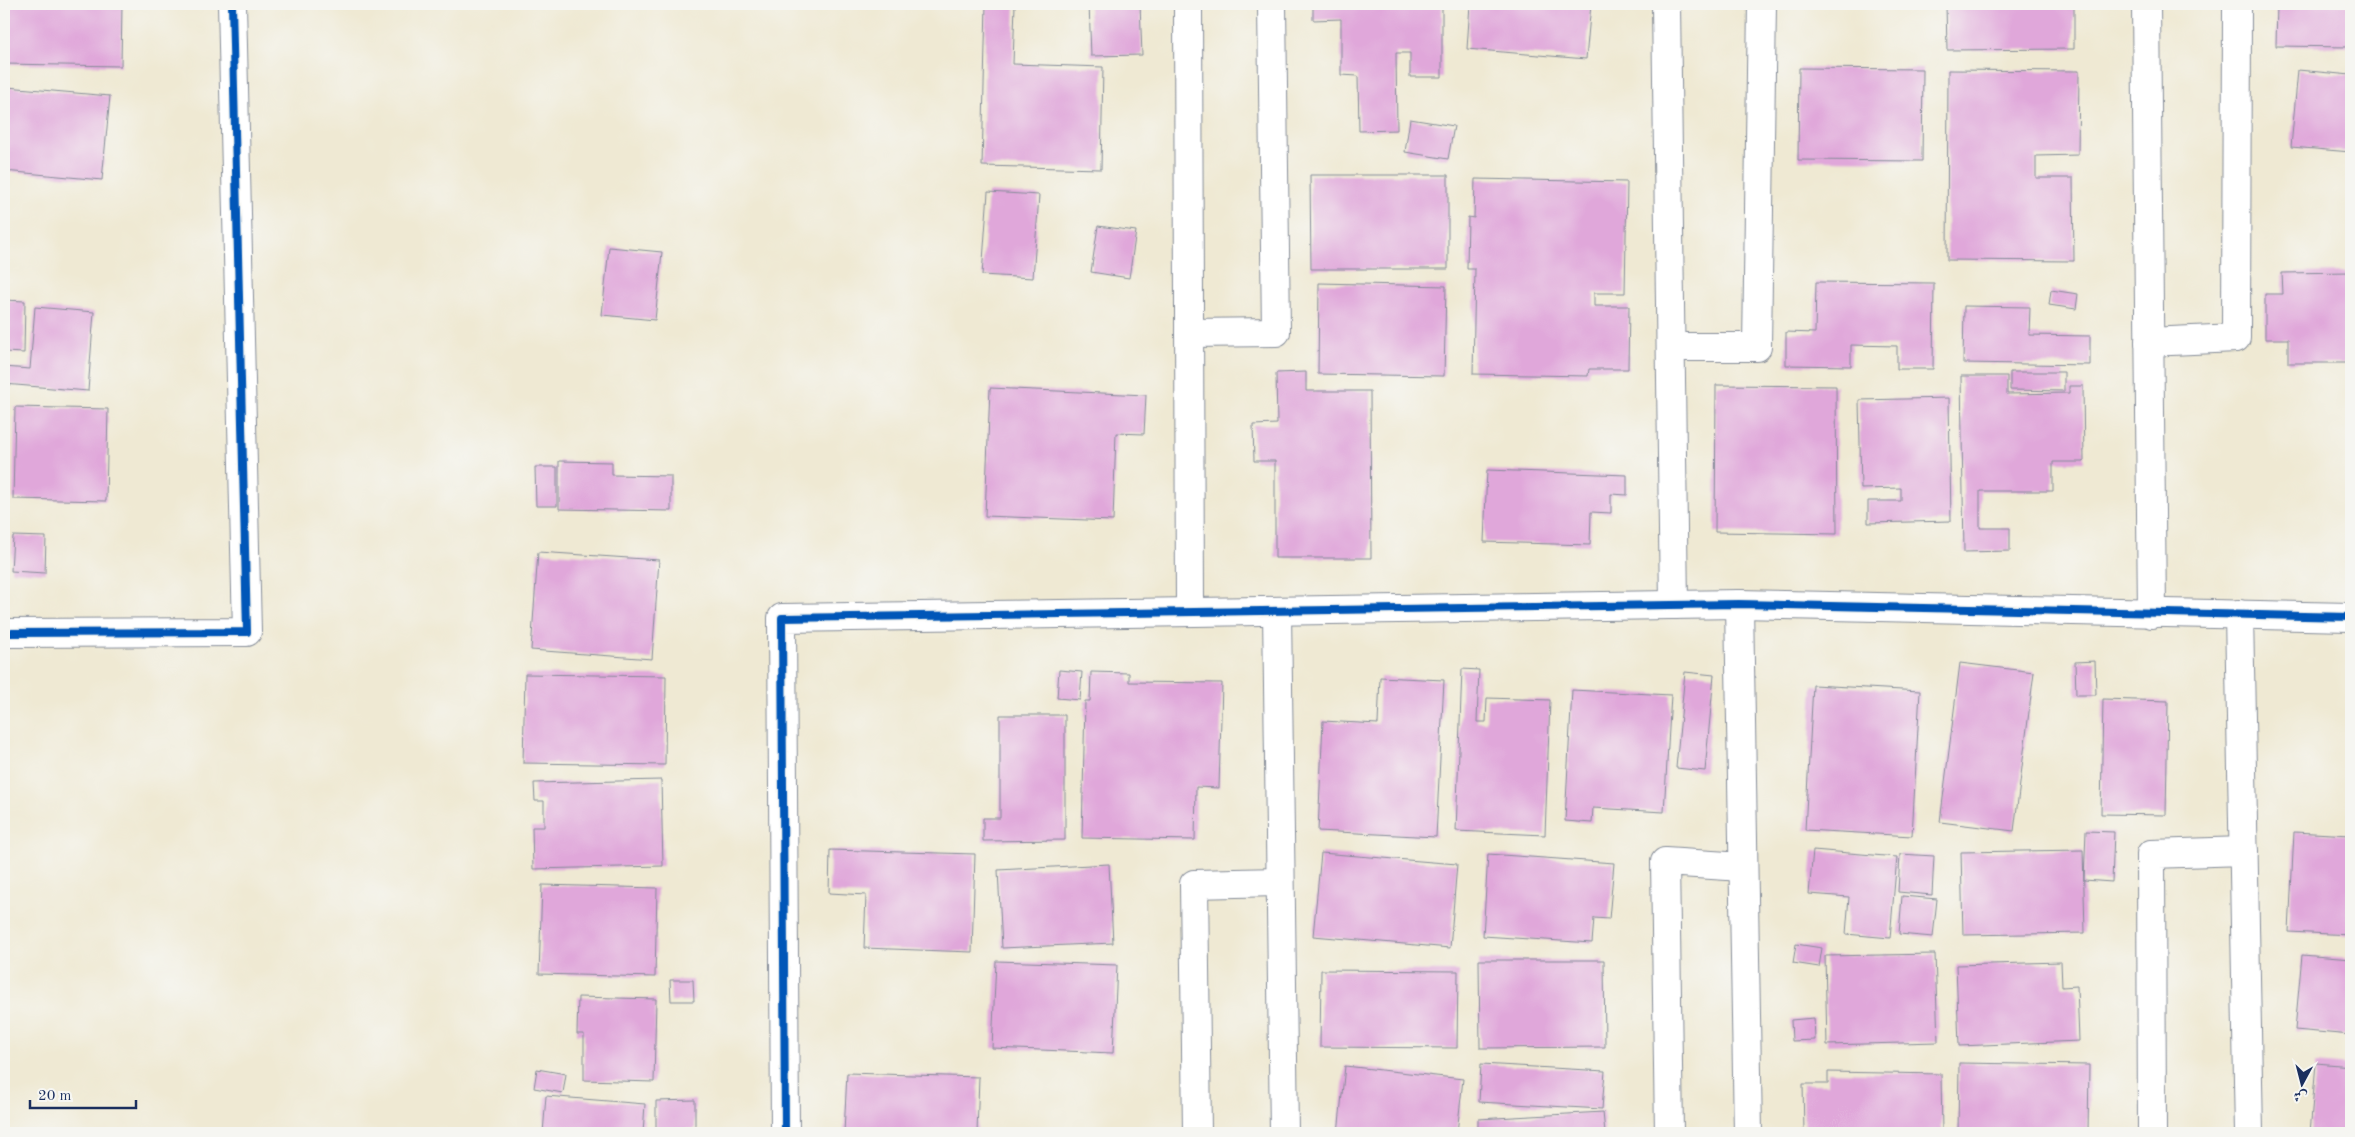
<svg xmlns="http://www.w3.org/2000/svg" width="2355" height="1137" viewBox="0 0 2355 1137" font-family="'Old Standard TT',Amiri,serif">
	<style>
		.building { fill: #e0a7da }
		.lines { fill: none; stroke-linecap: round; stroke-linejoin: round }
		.street-casing { stroke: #858c98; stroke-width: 30 }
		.street { stroke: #fff; stroke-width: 28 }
		.cycleway-casing { stroke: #f6f6f2; stroke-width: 11 }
		.cycleway { stroke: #0057b8; stroke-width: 8 }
	</style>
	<rect width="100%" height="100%" fill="#f6f6f2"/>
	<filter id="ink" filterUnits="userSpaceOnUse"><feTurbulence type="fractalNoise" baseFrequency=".02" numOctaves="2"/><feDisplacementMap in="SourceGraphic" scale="10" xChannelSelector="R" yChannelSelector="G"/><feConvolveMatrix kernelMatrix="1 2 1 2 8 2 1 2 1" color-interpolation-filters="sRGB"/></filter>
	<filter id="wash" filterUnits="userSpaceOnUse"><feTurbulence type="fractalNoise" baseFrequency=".0096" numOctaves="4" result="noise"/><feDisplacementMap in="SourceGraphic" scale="20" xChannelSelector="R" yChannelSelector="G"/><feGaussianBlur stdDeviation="1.12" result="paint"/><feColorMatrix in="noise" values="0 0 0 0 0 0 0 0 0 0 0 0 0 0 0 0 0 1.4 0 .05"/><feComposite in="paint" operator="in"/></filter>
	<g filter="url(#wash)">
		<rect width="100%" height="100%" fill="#efe9d3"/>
		<g id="blocks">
			<!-- building -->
			<g class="building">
				<polygon points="6,4 122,4 121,66 4,64"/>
				<polygon points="986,4 1015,4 1013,64 1103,67 1101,169 982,166"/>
				<polygon points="1089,4 1140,4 1142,55 1091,56"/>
				<polygon points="1313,4 1442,4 1442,77 1410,77 1410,53 1396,53 1397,130 1359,131 1358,76 1341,75 1341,19 1313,20"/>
				<polygon points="1470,4 1591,4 1586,59 1467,49"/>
				<polygon points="1946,4 2074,4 2074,49 1947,50"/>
				<polygon points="2277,4 2351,4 2351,47 2276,46"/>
				<polygon points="1799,68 1923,69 1922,161 1798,160"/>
				<polygon points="1948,70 2079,71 2078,155 2036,156 2036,178 2073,178 2074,261 1947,260"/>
				<polygon points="2298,70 2351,75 2351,152 2291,147"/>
				<polygon points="7,87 110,96 102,180 4,171 4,128"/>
				<polygon points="1410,119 1454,126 1448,159 1405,152"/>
				<polygon points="1310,175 1448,175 1448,269 1311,269"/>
				<polygon points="1475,179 1627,182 1625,293 1594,293 1594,306 1629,306 1628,369 1589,369 1588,376 1473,374 1475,269 1467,269 1468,217 1474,218"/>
				<polygon points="988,192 1039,195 1033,278 982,275"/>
				<polygon points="1098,226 1136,231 1129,278 1091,272"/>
				<polygon points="609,247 662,252 655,320 602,315"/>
				<polygon points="2351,272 2351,363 2288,363 2288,339 2265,339 2265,294 2283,294 2282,273"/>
				<polygon points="1816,282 1934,283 1933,369 1897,369 1897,346 1851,345 1851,366 1786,365 1786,332 1815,333"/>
				<polygon points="1319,283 1446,286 1444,376 1318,374"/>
				<polygon points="2051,290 2078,294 2076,309 2049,305"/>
				<polygon points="4,300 25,301 24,353 4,352"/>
				<polygon points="1964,306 2030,307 2029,335 2090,336 2090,365 1963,363"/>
				<polygon points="35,307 94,312 88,391 4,384 4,367 30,369"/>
				<polygon points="1306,372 1306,391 1370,391 1371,558 1275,558 1275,461 1254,461 1253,425 1277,424 1276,373"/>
				<polygon points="2010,372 2064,372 2064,391 2010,390"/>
				<polygon points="1961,376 2007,376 2007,394 2069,393 2069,386 2083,386 2084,462 2053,462 2053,491 1980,491 1980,528 2010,528 2010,551 1964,552"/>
				<polygon points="1716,385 1836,386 1837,534 1715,532"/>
				<polygon points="990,388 1146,395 1144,434 1116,433 1113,521 985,516"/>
				<polygon points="1949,398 1951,521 1868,523 1868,501 1901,501 1901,488 1861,489 1859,400"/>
				<polygon points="15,407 108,409 106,501 13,499"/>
				<polygon points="559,461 612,462 612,475 671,476 671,511 559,509"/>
				<polygon points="535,467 557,467 557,506 536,506"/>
				<polygon points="1487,470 1627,475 1627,495 1611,494 1611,513 1591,512 1590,545 1484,542"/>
				<polygon points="13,536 46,537 45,573 11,571"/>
				<polygon points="538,552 659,560 652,659 531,650"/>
				<polygon points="2095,661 2096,695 2076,695 2075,662"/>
				<polygon points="1960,663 2034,672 2014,831 1940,822"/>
				<polygon points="1462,669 1479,670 1477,722 1486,722 1487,698 1550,700 1545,835 1456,831"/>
				<polygon points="1059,670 1082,672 1080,700 1057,698"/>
				<polygon points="1091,672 1129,673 1129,682 1222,683 1219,788 1196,787 1195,840 1082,838 1085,701 1090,701"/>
				<polygon points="1685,672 1714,675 1705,771 1676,768"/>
				<polygon points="525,674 666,676 665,765 523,763"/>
				<polygon points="1380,677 1444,680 1436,837 1318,831 1323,721 1378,724"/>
				<polygon points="1813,685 1920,691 1912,836 1805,830"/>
				<polygon points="1572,690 1671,695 1664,812 1593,808 1592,823 1565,821"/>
				<polygon points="2103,699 2168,701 2166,815 2101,814"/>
				<polygon points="1000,715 1065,715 1065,840 983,841 983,818 1000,818"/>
				<polygon points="661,780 663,866 533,869 532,827 544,827 544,801 535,801 534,783"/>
				<polygon points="2086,831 2114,832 2112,882 2084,880"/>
				<polygon points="2294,832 2351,835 2351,935 2289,932"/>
				<polygon points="830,850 975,854 972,952 864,948 866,895 829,893"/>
				<polygon points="1813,850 1897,857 1890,938 1846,934 1849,897 1809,894"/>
				<polygon points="2083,850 2085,933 1963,935 1961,852"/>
				<polygon points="1321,853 1457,864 1450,948 1313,936"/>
				<polygon points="1488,854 1614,863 1609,919 1594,918 1592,943 1483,936"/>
				<polygon points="1900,854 1934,856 1932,895 1898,892"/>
				<polygon points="1109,864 1113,943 1002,948 998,870"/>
				<polygon points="542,885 657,888 655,977 539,974"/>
				<polygon points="1902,896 1937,899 1933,937 1899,934"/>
				<polygon points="1796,944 1822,948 1819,967 1793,963"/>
				<polygon points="1935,954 1938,1042 1827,1045 1825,956"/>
				<polygon points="2302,955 2351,959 2351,1035 2295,1030"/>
				<polygon points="1479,960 1604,960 1605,1047 1480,1048"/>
				<polygon points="996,961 1117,965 1113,1053 992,1048"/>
				<polygon points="2061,962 2062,987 2077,986 2079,1041 1959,1046 1956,965"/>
				<polygon points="1321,970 1458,971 1457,1048 1320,1047"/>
				<polygon points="670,980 693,980 694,1001 671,1001"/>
				<polygon points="578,997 656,999 654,1082 584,1080 584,1034 577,1034"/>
				<polygon points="1814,1018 1815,1040 1792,1041 1791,1020"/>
				<polygon points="1959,1063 2089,1065 2088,1133 1958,1133"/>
				<polygon points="2316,1063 2351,1066 2351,1133 2310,1133"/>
				<polygon points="1481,1064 1605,1071 1602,1109 1479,1102"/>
				<polygon points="1345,1066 1463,1079 1457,1133 1338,1133"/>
				<polygon points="537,1069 566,1074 563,1093 534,1088"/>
				<polygon points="1828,1072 1941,1074 1942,1133 1804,1133 1803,1084 1828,1084"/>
				<polygon points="847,1073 979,1077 977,1133 844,1133"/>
				<polygon points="546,1096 645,1104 643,1133 543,1133"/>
				<polygon points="695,1100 695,1129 656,1129 656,1101"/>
				<polygon points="1603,1112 1605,1133 1478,1133 1478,1119"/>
			</g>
		</g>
	</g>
	<g filter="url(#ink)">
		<use href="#blocks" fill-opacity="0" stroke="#858c98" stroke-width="1"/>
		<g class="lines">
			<defs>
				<g id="street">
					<polyline points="1188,4 1190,612"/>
					<polyline points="1666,4 1674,605"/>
					<polyline points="2146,4 2152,614"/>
					<polyline points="1189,333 1276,332 1272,4"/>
					<polyline points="2149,342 2236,338 2237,4"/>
					<polyline points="1671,347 1757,347 1762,4"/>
					<polyline points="1739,604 1748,1133"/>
					<polyline points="1277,611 1284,1133"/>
					<polyline points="2239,614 2249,1133"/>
					<polyline points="4,633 247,632 232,4"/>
					<polyline points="785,1133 782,618 1739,604 2351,617"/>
					<polyline points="1197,1133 1194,884 1280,882"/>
					<polyline points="1669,1133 1665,862 1743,867"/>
					<polyline points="2152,1133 2151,854 2244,851"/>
				</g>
			</defs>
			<!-- street casing -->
			<use href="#street" class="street-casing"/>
			<!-- street -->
			<use href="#street" class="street"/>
			<defs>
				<g id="cycleway">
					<polyline points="4,633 247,632 232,4"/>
					<polyline points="785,1133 782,618 1739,604 2351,617"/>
				</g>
			</defs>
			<!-- cycleway casing -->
			<use href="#cycleway" class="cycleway-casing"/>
			<!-- cycleway -->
			<use href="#cycleway" class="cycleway"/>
		</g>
	</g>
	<!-- margin -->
	<rect width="2355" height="1137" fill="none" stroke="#f6f6f2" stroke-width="20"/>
	<!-- north arrow -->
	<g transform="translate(2302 1084) rotate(187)" stroke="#f6f6f2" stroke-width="4" paint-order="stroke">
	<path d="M0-4L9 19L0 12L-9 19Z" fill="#1b2f5e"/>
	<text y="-8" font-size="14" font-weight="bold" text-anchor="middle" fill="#1b2f5e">ش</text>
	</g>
	<!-- scale -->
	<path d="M30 1100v8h106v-8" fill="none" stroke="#1b2f5e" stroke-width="2.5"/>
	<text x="38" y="1100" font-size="15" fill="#1b2f5e" stroke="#f6f6f2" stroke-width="4" paint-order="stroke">20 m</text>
</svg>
